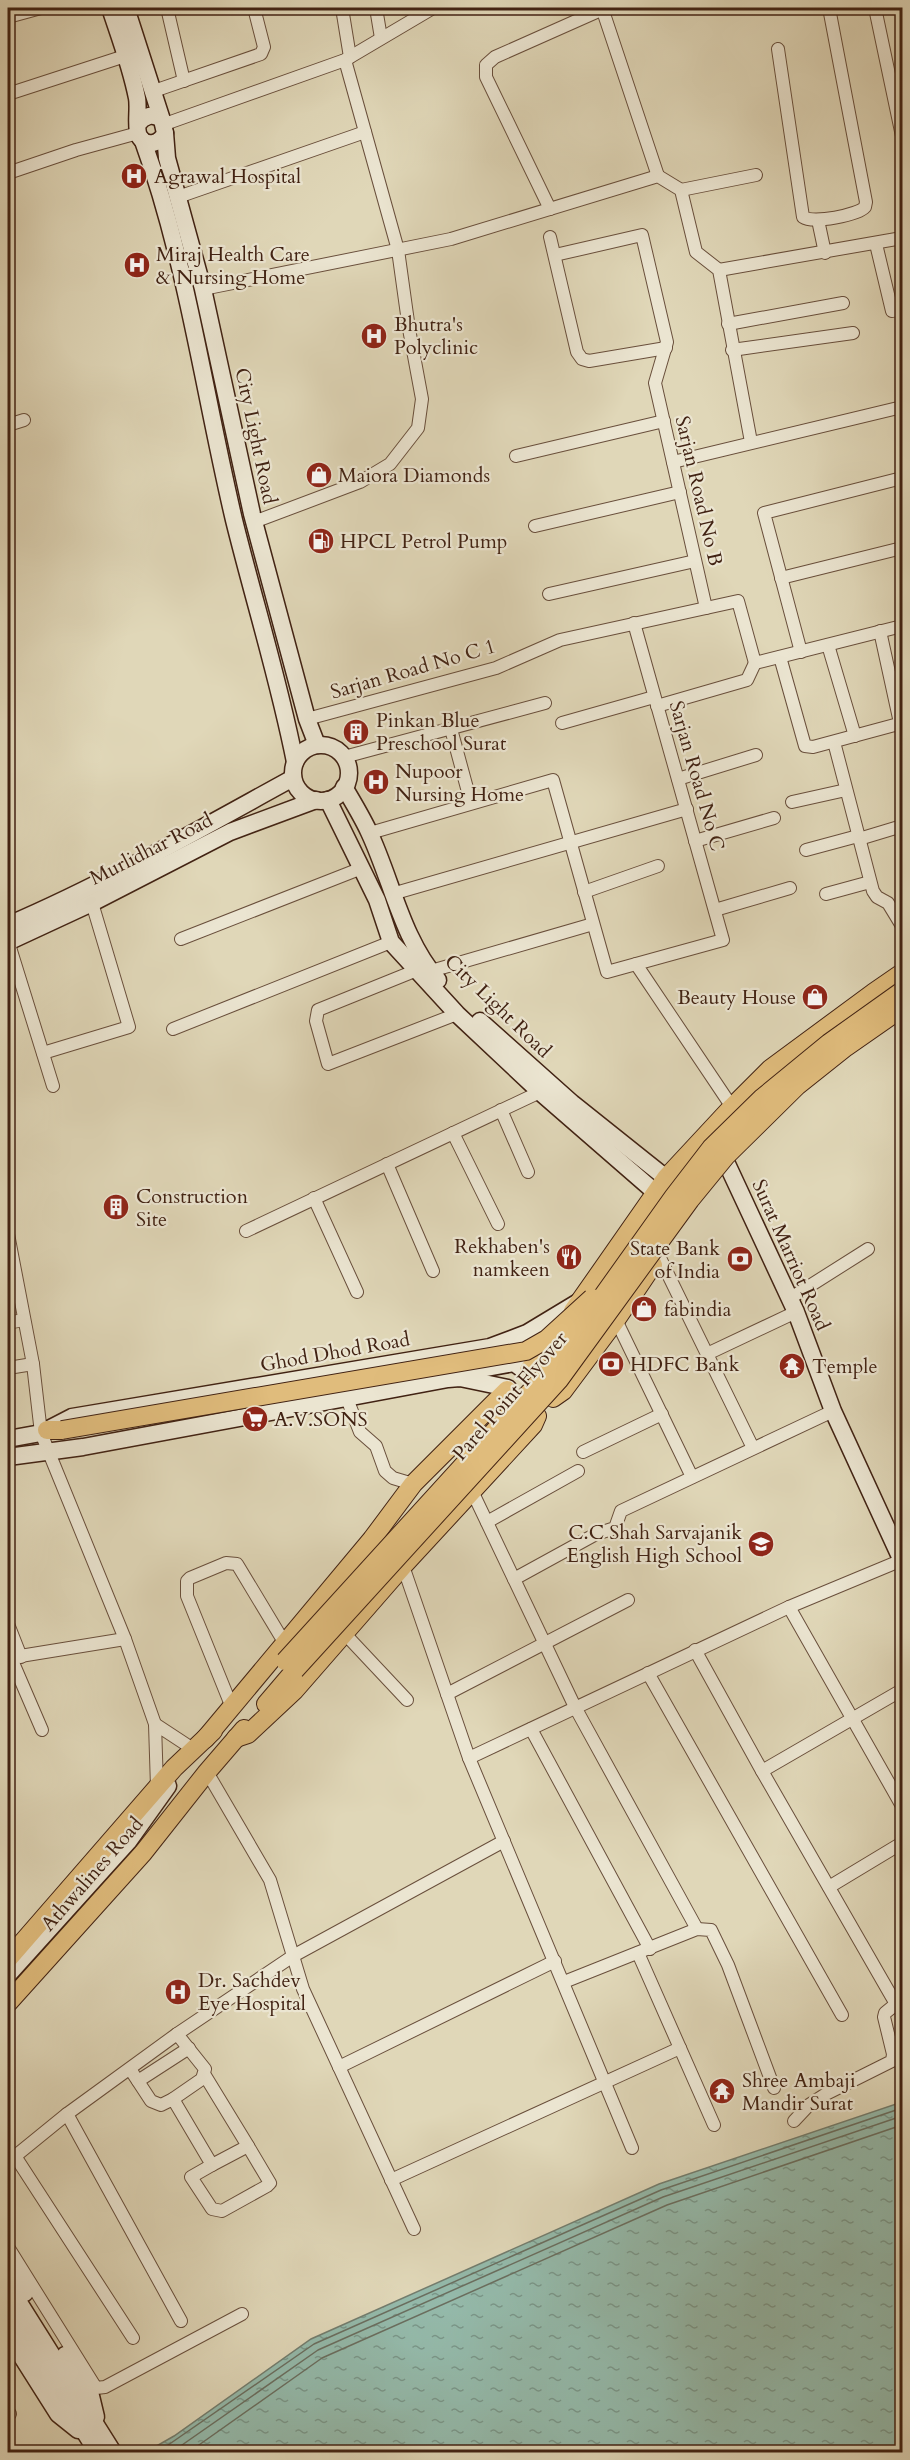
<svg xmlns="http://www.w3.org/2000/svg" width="910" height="2460" viewBox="0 0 910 2460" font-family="Cardo,serif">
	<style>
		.water { fill: url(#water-ripples); stroke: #737d6e; stroke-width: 1.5 }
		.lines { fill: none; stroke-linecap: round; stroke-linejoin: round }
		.shore { stroke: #6a6e5f; stroke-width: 1.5 }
		.street-casing { stroke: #694f3c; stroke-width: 14 }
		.secondary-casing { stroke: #412213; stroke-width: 19 }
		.primary-casing { stroke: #412213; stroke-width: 20 }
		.street { stroke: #ebe5d1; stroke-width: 12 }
		.secondary { stroke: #ebe5d1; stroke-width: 16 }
		.primary { stroke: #e0bc7c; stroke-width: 18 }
		.primary-bridge-casing { stroke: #412213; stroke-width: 20; stroke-linecap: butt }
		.primary-bridge { stroke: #e0bc7c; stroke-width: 18 }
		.labels { text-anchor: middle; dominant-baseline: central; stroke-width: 4.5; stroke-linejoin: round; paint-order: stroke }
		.poi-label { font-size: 20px; fill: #412213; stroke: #ebe5d1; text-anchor: start }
		.street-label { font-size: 20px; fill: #412213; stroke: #ebe5d1 }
	</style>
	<defs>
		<pattern id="water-ripples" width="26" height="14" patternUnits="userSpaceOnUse" patternTransform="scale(1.5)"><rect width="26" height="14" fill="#94baab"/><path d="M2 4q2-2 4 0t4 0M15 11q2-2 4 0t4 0" fill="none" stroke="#7a978a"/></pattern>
	</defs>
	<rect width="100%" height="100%" fill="#e0d7b8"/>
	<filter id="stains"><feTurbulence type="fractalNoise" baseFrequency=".00333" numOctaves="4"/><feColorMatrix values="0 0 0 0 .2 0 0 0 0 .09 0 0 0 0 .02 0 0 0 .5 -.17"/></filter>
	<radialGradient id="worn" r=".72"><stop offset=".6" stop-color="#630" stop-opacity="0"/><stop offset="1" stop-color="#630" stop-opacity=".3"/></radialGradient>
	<!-- water -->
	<polygon class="water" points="902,2102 902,2452 146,2452 174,2436 311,2339 659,2184"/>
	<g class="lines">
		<!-- shore -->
		<g class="shore">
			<polyline points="158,2452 314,2344 661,2190 902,2108"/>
			<polyline points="172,2452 318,2350 663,2197 902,2116"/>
			<polyline points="189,2452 322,2358 667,2205 902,2125"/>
		</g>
		<defs>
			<g id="street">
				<polyline points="167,8 184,81"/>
				<polyline points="342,8 350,57"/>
				<polyline points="376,8 381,38"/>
				<polyline points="602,8 658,176"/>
				<polyline points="875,8 902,136"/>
				<polyline points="8,17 41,8"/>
				<path d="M778 49 803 217C813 224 858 215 865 207L866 202 829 8"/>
				<polyline points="154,91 261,54 264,47 254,8"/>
				<polyline points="8,94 125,56"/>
				<polyline points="165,124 345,60 433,8"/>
				<polyline points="8,173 76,150 138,133"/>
				<polyline points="681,190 756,175"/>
				<polyline points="178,197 365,132"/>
				<polyline points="550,209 486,77 486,65 495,57 603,9"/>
				<polyline points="818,220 825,253"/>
				<polyline points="550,237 577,352 582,359 589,361 666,348"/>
				<polyline points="876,244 892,311 902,309"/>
				<polyline points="555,255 642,235 667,342 655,383 706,608"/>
				<polyline points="719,270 902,238"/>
				<polyline points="203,289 451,239 658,176 681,190 696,252 719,270 751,442"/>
				<polyline points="728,324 843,303"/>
				<polyline points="732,350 853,333"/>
				<polyline points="8,425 24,420"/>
				<polyline points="516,456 664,421"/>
				<polyline points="673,462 902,407"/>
				<polyline points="254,522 360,482 390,464 418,428 422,399 409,329 398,250 345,60"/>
				<polyline points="535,526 680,492"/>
				<polyline points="781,578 902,548"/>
				<polyline points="549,594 695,561"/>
				<polyline points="634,623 723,940 636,964 732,1107"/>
				<polyline points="880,631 902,732"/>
				<polyline points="828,645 855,736"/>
				<polyline points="801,652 764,513 902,478"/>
				<polyline points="780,657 805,746 813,747 902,723"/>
				<polyline points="657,706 747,680 755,663"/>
				<polyline points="307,719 496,668 560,640 738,601 755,663 902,626"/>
				<polyline points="562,723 654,697"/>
				<polyline points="451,729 471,803"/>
				<polyline points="834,742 873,891 877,897 888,903 902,926"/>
				<polyline points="344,757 545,703"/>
				<polyline points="678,779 756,755"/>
				<polyline points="792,802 846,790"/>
				<polyline points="370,833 553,780 607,972 636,964"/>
				<polyline points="859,839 902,826"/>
				<polyline points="695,841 774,818"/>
				<polyline points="806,850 858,836"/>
				<polyline points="584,892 658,866"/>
				<polyline points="392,894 687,809"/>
				<polyline points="826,894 870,882"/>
				<polyline points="715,910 790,888"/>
				<polyline points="181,939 362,868"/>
				<polyline points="8,941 53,1086"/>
				<polyline points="422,968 318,1010 316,1021 328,1064 457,1014"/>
				<polyline points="431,971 593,924"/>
				<polyline points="173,1029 391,942"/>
				<polyline points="43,1053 129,1027 92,903"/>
				<polyline points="501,1110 528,1172"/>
				<polyline points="453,1133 498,1224"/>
				<polyline points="387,1164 433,1271"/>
				<polyline points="314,1198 357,1292"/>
				<polyline points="246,1231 540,1092"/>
				<polyline points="8,1234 33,1364 41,1433 125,1639 155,1724"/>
				<polyline points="659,1256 753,1448"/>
				<polyline points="789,1299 868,1249"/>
				<polyline points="616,1320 692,1477"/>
				<polyline points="8,1323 23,1320"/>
				<polyline points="707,1354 796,1312"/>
				<polyline points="8,1368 33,1364"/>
				<polyline points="346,1396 360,1432 376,1446 385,1471 393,1478 413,1484"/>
				<polyline points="583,1452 662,1414"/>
				<polyline points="472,1491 575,1707 697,1929"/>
				<polyline points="487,1522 578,1471"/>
				<polyline points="892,1538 902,1532"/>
				<polyline points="400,1563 403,1566 469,1758 632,2148"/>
				<polyline points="514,1579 596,1534 615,1528 621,1511 833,1411"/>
				<polyline points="789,1607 902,1806"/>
				<polyline points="8,1624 21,1657"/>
				<polyline points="345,1634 407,1700"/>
				<polyline points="695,1650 762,1771 889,1992 896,2004 902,2000"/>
				<polyline points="8,1658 125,1639"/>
				<polyline points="11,1658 42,1730"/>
				<polyline points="648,1673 842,2015"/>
				<polyline points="447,1694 628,1600"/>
				<polyline points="231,1705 187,1596 187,1581 190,1578 226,1563 237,1564 284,1642"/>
				<polyline points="531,1729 650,1949"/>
				<polyline points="469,1758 789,1607 902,1560"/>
				<polyline points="762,1771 902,1690"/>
				<polyline points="207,1772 270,1880 303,1989 414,2229"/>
				<polyline points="157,1787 155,1724 193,1749"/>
				<polyline points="829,1887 902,1843"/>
				<polyline points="638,1953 714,2125"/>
				<polyline points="564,1982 697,1929 711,1930 728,1965 774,2088"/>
				<polyline points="339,2067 555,1961"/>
				<polyline points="130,2069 151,2101 161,2105 173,2099 212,2165 191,2177 212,2209 222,2211 267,2186 270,2183 248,2146"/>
				<polyline points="204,2074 248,2146 212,2165"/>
				<polyline points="138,2081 189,2048"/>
				<polyline points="173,2099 202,2079 205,2069 177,2034"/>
				<polyline points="67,2114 181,2321"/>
				<polyline points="794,2121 809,2105 826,2094 892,2061 893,2054 884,2017 885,2013 896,2004"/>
				<polyline points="15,2156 133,2338"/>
				<polyline points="8,2162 67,2114 177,2034 293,1956 504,1841"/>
				<polyline points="391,2180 680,2048"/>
				<polyline points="8,2247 96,2388 105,2387 242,2314"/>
				<polyline points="8,2411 10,2414"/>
			</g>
			<g id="secondary">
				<path d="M110 8C120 38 131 67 137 98 139 108 135 128 139 136 146 148 160 144 165 133L162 120C154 113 144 115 138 124"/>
				<polyline points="126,8 162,120"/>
				<polyline points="165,133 167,158 203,289 252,514 307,719 317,745"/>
				<path d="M143 141C187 263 204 393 234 520 254 601 279 680 295 762"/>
				<circle cx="321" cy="773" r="28"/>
				<path d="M344 787C353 802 362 817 369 832 392 881 402 939 438 980"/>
				<polyline points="328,800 377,900 391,942 457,1014 540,1092 655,1192 667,1198"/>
				<path d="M8 925C106 883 200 829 293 778"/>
				<polyline points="8,942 92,903 230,832 316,800"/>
				<polyline points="480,1021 572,1103 666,1178"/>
				<polyline points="727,1164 796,1312 833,1411 902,1561"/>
				<polyline points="459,1378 481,1369 514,1363 525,1371"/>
				<polyline points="8,1439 41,1433 72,1417 490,1347 527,1333 580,1301 584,1302"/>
				<polyline points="8,1457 83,1447 448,1379 460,1378 508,1388"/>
				<polyline points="8,1975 128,1842 168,1786"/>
				<polyline points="8,2266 25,2293"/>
				<polyline points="8,2285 113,2452"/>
				<polyline points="8,2309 97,2452"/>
				<polyline points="8,2335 58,2414 78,2430"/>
				<polyline points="65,2355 91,2396 96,2417"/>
			</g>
			<g id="primary">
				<polyline points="573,1311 666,1178 732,1107 770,1069 873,993 902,973"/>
				<polyline points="529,1370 556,1333"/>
				<polyline points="553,1398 563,1391 616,1320 653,1265"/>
				<polyline points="47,1430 62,1430"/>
				<polyline points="266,1704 295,1670"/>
				<polyline points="236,1738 248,1734 294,1691 403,1566 533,1425 537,1416"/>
				<polyline points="205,1739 372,1539 413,1484 507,1390"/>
				<polyline points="8,1959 174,1768 213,1731"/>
				<polyline points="8,2003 143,1853 207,1772 244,1729"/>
			</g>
		</defs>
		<!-- street casing -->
		<use href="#street" class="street-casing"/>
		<!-- secondary casing -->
		<use href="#secondary" class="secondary-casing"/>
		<!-- primary casing -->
		<use href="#primary" class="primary-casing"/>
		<!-- street -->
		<use href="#street" class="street"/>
		<!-- secondary -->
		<use href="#secondary" class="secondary"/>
		<!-- primary -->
		<use href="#primary" class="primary"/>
		<defs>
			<g id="primary-bridge">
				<polyline points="62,1430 526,1351 547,1339 592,1298"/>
				<polyline points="285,1661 550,1370 674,1196 711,1148 762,1098 829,1043 902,991"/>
				<polyline points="295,1670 559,1380 690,1200 726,1156 797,1086 846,1047 902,1008"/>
			</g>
		</defs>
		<!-- primary-bridge casing -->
		<use href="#primary-bridge" class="primary-bridge-casing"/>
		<!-- primary-bridge -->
		<use href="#primary-bridge" class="primary-bridge"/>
	</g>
	<!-- icons -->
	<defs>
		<symbol id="hospital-disc" viewBox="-11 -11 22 22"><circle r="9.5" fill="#8f2418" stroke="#ebe5d1"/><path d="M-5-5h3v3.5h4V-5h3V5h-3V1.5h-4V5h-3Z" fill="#fff"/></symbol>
		<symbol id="shop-disc" viewBox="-11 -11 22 22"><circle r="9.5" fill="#8f2418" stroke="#ebe5d1"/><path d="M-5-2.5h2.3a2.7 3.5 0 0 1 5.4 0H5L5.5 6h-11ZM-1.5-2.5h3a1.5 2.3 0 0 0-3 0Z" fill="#fff"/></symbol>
		<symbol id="fuel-disc" viewBox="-11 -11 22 22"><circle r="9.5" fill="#8f2418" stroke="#ebe5d1"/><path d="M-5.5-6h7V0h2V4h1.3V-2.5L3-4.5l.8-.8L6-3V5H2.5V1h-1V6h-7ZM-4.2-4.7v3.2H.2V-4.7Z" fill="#fff"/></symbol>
		<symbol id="building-disc" viewBox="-11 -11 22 22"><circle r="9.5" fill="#8f2418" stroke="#ebe5d1"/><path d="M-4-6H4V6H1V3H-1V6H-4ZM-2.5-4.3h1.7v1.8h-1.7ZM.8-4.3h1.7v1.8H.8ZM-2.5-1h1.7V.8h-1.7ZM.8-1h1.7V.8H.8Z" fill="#fff"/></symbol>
		<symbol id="restaurant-disc" viewBox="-11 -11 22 22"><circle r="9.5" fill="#8f2418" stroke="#ebe5d1"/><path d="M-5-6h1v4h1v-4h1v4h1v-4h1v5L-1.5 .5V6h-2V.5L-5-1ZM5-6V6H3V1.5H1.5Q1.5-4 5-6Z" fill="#fff"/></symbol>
		<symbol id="bank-disc" viewBox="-11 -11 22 22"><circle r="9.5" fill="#8f2418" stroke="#ebe5d1"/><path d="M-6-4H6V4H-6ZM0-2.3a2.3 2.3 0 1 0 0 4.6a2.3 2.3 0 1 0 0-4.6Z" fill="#fff"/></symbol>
		<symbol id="temple-disc" viewBox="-11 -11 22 22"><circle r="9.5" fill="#8f2418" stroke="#ebe5d1"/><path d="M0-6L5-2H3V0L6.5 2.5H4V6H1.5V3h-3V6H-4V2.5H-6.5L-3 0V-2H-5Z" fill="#fff"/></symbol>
		<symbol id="supermarket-disc" viewBox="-11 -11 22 22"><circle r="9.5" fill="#8f2418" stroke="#ebe5d1"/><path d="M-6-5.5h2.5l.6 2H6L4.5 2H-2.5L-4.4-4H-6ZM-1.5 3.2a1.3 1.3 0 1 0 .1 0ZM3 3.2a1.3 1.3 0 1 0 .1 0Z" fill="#fff"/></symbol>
		<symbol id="school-disc" viewBox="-11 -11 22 22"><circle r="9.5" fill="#8f2418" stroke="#ebe5d1"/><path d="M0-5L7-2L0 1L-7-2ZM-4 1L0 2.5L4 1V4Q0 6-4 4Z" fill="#fff"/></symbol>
	</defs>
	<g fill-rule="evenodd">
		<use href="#hospital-disc" x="119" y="161" width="30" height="30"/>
		<use href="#hospital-disc" x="122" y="250" width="30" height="30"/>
		<use href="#hospital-disc" x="359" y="321" width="30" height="30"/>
		<use href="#shop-disc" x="304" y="460" width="30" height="30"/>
		<use href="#fuel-disc" x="306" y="526" width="30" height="30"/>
		<use href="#building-disc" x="341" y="717" width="30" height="30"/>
		<use href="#hospital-disc" x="361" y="767" width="30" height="30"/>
		<use href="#shop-disc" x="800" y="982" width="30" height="30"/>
		<use href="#building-disc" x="101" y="1192" width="30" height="30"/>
		<use href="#restaurant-disc" x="554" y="1242" width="30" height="30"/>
		<use href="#bank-disc" x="725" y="1244" width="30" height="30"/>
		<use href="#shop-disc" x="629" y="1294" width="30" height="30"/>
		<use href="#bank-disc" x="596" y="1349" width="30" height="30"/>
		<use href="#temple-disc" x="777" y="1351" width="30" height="30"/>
		<use href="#supermarket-disc" x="240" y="1404" width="30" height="30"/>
		<use href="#school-disc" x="746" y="1529" width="30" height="30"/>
		<use href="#hospital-disc" x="163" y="1977" width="30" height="30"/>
		<use href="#temple-disc" x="707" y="2076" width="30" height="30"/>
	</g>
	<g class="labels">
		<!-- poi labels -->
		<g class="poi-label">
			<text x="154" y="176">Agrawal Hospital</text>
			<text x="156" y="254">Miraj Health Care<tspan x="156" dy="23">&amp; Nursing Home</tspan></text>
			<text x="394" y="324">Bhutra's<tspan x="394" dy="23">Polyclinic</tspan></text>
			<text x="338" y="475">Maiora Diamonds</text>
			<text x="340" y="541">HPCL Petrol Pump</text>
			<text x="376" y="720">Pinkan Blue<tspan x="376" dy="23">Preschool Surat</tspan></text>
			<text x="395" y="771">Nupoor<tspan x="395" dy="23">Nursing Home</tspan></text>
			<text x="796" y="997" text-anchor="end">Beauty House</text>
			<text x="136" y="1196">Construction<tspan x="136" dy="23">Site</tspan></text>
			<text x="550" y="1246" text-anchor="end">Rekhaben's<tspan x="550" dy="23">namkeen</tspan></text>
			<text x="720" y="1248" text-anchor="end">State Bank<tspan x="720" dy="23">of India</tspan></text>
			<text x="664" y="1309">fabindia</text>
			<text x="630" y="1364">HDFC Bank</text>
			<text x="812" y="1366">Temple</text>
			<text x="274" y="1419">A.V.SONS</text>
			<text x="742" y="1532" text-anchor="end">C.C Shah Sarvajanik<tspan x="742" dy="23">English High School</tspan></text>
			<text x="198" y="1980">Dr. Sachdev<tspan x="198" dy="23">Eye Hospital</tspan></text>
			<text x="742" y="2080">Shree Ambaji<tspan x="742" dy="23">Mandir Surat</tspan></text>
		</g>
		<!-- street labels -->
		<g class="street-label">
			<text transform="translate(256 436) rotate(78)">City Light Road</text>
			<text transform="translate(699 491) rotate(77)">Sarjan Road No B</text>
			<text transform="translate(413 669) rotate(-16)">Sarjan Road No C 1</text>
			<text transform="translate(697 776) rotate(74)">Sarjan Road No C</text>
			<text transform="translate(151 849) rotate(-27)">Murlidhar Road</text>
			<text transform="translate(498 1006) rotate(44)">City Light Road</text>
			<text transform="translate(791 1255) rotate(66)">Surat Marriot Road</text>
			<text transform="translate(335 1352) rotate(-10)">Ghod Dhod Road</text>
			<text transform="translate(510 1396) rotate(-49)">Parel Point Flyover</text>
			<text transform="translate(92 1874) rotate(-49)">Athwalines Road</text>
		</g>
	</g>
	<!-- margin -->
	<rect width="910" height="2460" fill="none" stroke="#e0d7b8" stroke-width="30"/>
	<rect x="9" y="9" width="892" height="2442" fill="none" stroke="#412213" stroke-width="3"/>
	<rect x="15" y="15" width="880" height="2430" fill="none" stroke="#412213" stroke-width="1.5"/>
	<rect width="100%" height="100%" filter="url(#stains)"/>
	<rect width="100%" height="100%" fill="url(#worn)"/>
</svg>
